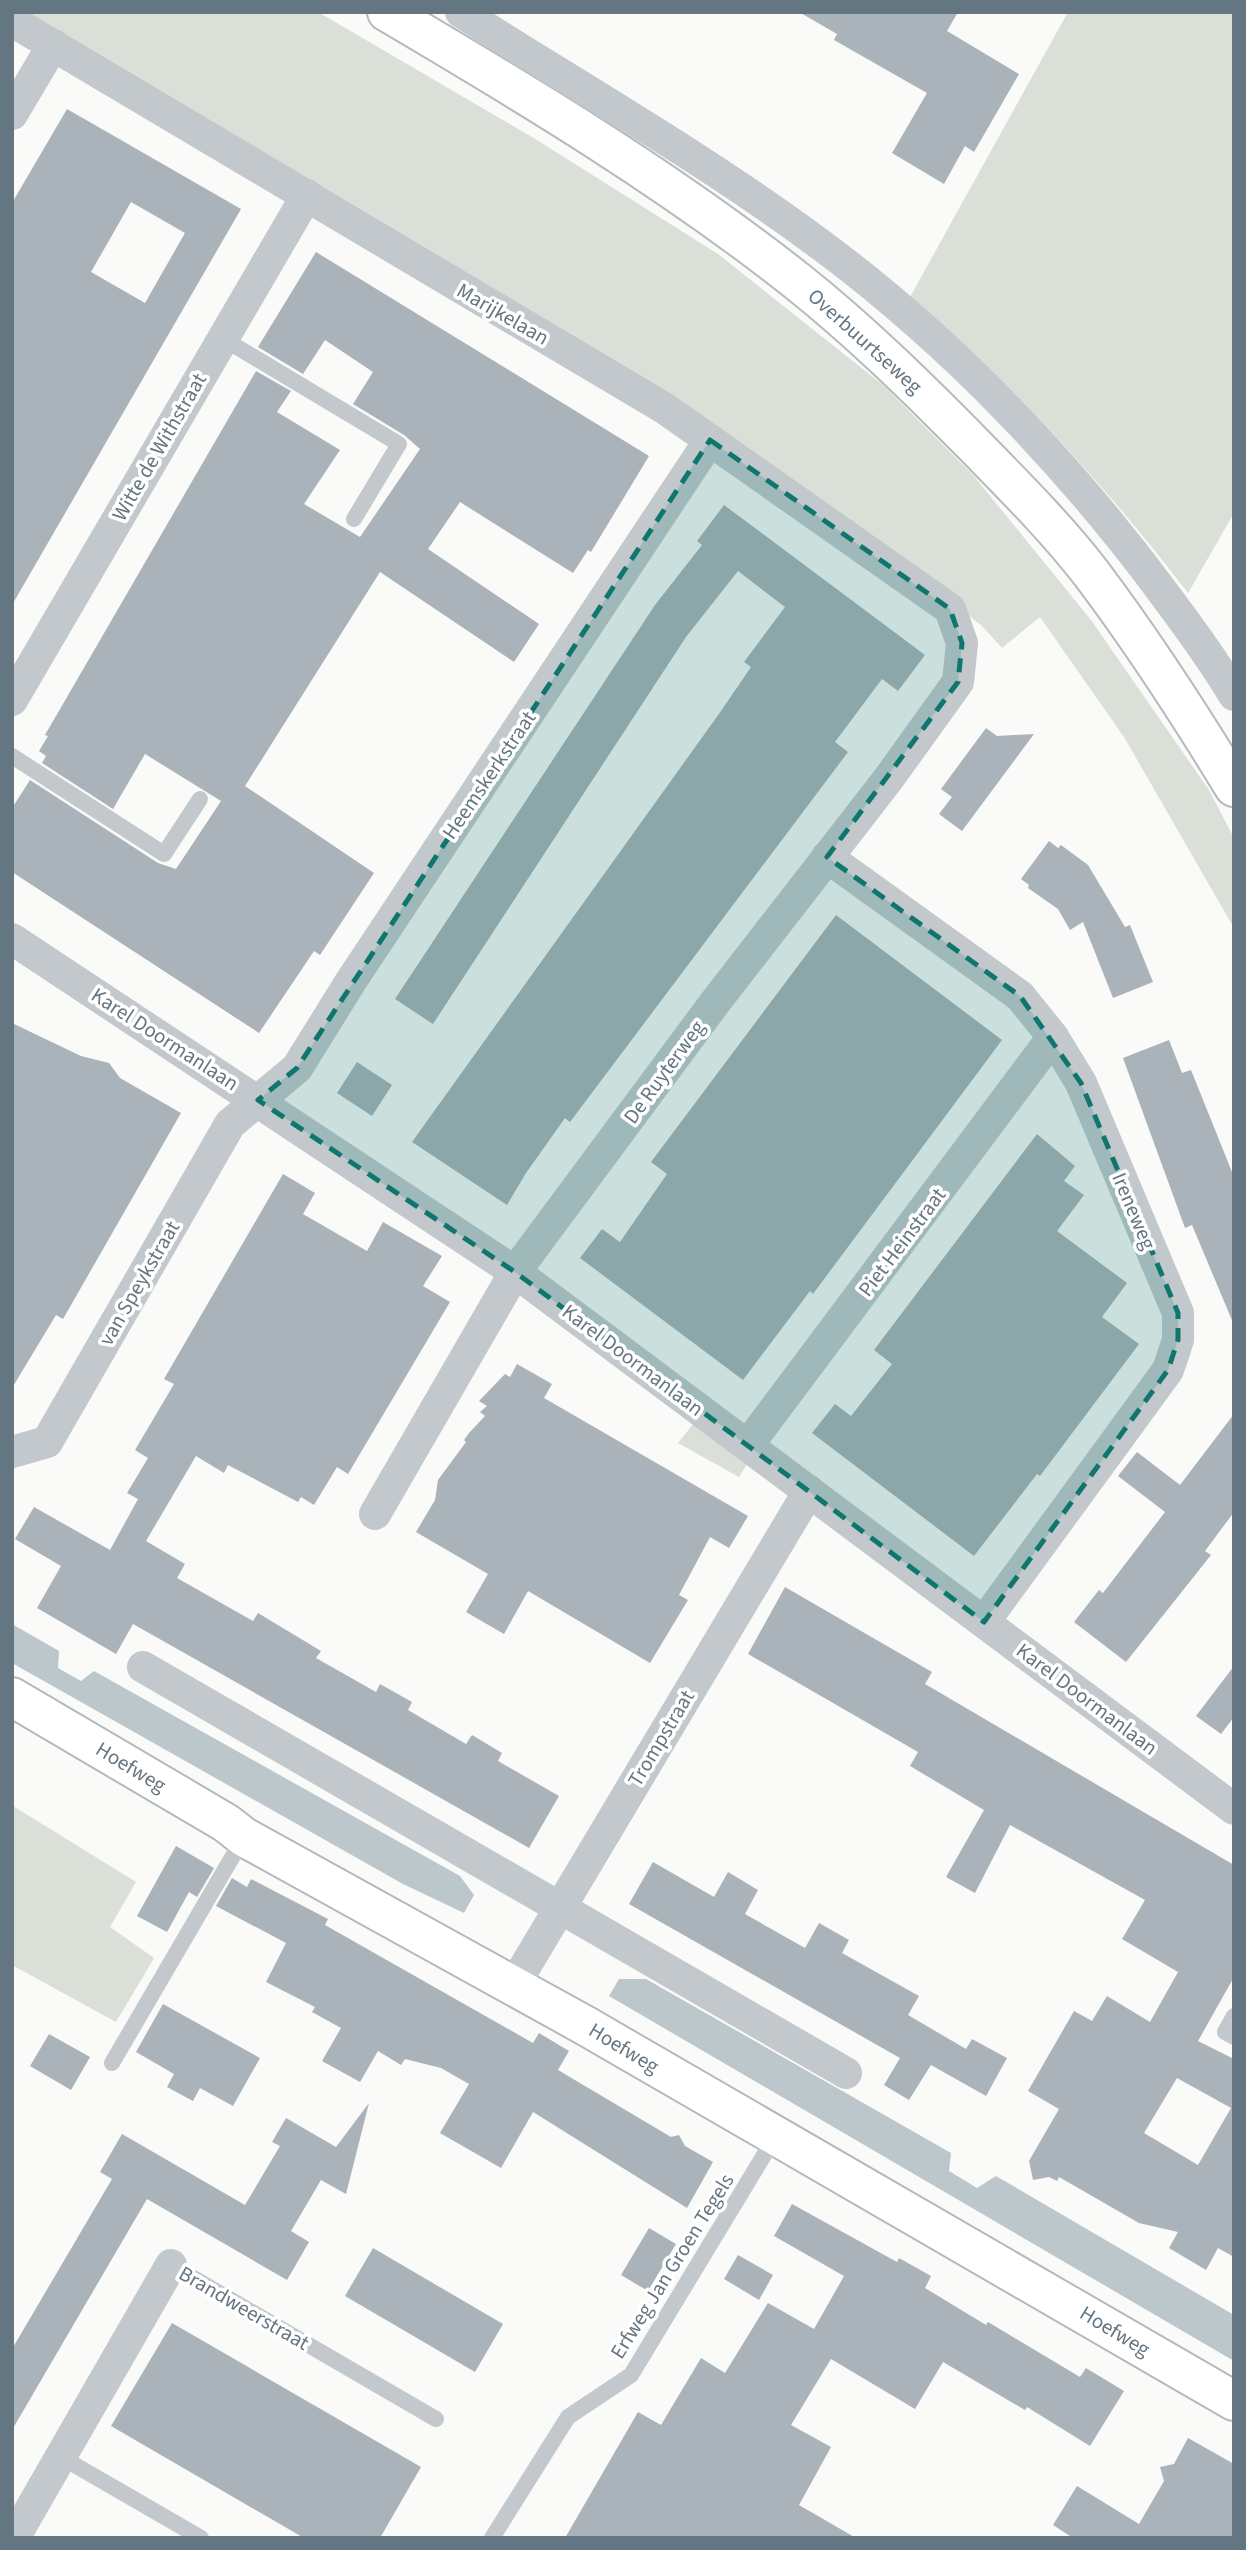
<svg xmlns="http://www.w3.org/2000/svg" width="1246" height="2550" viewBox="0 0 1246 2550" font-family="'Source Sans 3',sans-serif">
	<style>
		.green { fill: #dadfd7 }
		.water { fill: #bbc7cb }
		.building { fill: #aab3b9; fill-rule: evenodd }
		.lines { fill: none; stroke-linecap: round; stroke-linejoin: round }
		.secondary-casing { stroke: #b3babf; stroke-width: 42 }
		.primary-casing { stroke: #b5babe; stroke-width: 42 }
		.lane { stroke: #c3c8cc; stroke-width: 16 }
		.street { stroke: #c3c8cc; stroke-width: 32 }
		.secondary { stroke: #fff; stroke-width: 38 }
		.primary { stroke: #fff; stroke-width: 38 }
		.marked { fill: #0f766e; fill-opacity: 0.2; stroke: #0f766e; stroke-width: 5; stroke-dasharray: 14 9; stroke-linejoin: round }
		.labels { text-anchor: middle; dominant-baseline: central; stroke-width: 7; stroke-linejoin: round; paint-order: stroke }
		.street-label { font-size: 21px; fill: #657683; stroke: #fff }
	</style>
	<rect width="100%" height="100%" fill="#fafaf8"/>
	<!-- green -->
	<g class="green">
		<polygon points="24,12 318,12 532,137 718,254 883,385 973,475 1091,620 1209,790 1234,838 1234,928 1124,737 1040,617 1002,648 981,625 849,524 656,389 370,215"/>
		<path d="M1068 12H1234V513L1188 593C1105 485 1014 385 910 297Z"/>
		<polygon points="694,1423 747,1464 739,1477 678,1443"/>
		<polygon points="13,1806 136,1882 110,1927 154,1958 116,2022 12,1965"/>
	</g>
	<!-- water -->
	<g class="water">
		<polygon points="12,1624 59,1651 58,1668 81,1681 94,1671 460,1876 474,1895 464,1913 403,1884 12,1663"/>
		<polygon points="619,1979 646,1979 951,2153 949,2171 977,2188 996,2176 1234,2315 1234,2361 609,1996"/>
	</g>
	<!-- building -->
	<g class="building">
		<polygon points="799,12 958,12 947,31 1019,74 974,152 965,146 944,184 892,153 927,93 834,40 837,34"/>
		<path d="M67 109 241 209 12 605V203ZM131 202 185 233 145 303 91 272Z"/>
		<polygon points="316,252 649,456 591,552 588,550 573,573 460,502 428,549 539,624 514,662 380,572 245,786 374,873 320,955 314,951 259,1033 12,872 12,808 30,780 158,863 176,869 221,801 145,754 113,809 42,763 46,756 39,751 48,736 45,735 256,371 291,391 277,412 340,450 304,504 360,537 420,449 404,435 353,404 373,372 325,340 303,374 258,347"/>
		<polygon points="724,505 925,655 898,691 882,679 835,742 848,752 570,1122 565,1118 526,1173 507,1205 412,1142 721,711 751,667 744,662 785,607 738,571 686,637 433,1024 395,999 655,605 702,545 697,541"/>
		<polygon points="986,728 997,736 1034,734 962,831 939,814 952,797 941,789"/>
		<polygon points="1049,841 1058,848 1061,845 1088,865 1125,927 1130,925 1153,982 1113,998 1083,922 1070,930 1058,909 1028,888 1029,885 1021,879"/>
		<polygon points="836,915 1002,1040 813,1294 810,1291 743,1380 580,1258 602,1229 620,1242 667,1174 651,1162"/>
		<polygon points="12,1023 81,1056 109,1063 120,1078 181,1113 63,1319 56,1315 12,1388"/>
		<polygon points="1169,1040 1182,1073 1191,1070 1234,1177 1234,1325 1192,1225 1185,1228 1123,1058"/>
		<polygon points="357,1062 392,1085 372,1116 337,1093"/>
		<polygon points="1037,1134 1075,1166 1064,1181 1084,1195 1057,1231 1127,1283 1102,1317 1139,1344 1040,1476 1037,1474 974,1556 812,1433 835,1404 851,1416 892,1364 874,1350"/>
		<polygon points="283,1174 315,1193 303,1214 367,1251 383,1222 442,1256 423,1286 450,1302 348,1474 337,1467 314,1505 301,1497 298,1502 228,1465 224,1473 196,1456 146,1541 185,1564 177,1578 253,1621 258,1613 321,1651 316,1658 376,1692 380,1684 412,1702 408,1710 466,1744 472,1735 502,1753 498,1761 559,1796 529,1848 133,1624 116,1654 37,1608 61,1566 15,1539 34,1507 110,1550 138,1499 127,1493 148,1458 135,1450 174,1384 164,1379"/>
		<polygon points="517,1364 552,1384 544,1398 748,1516 729,1548 710,1537 679,1595 688,1600 650,1663 528,1591 504,1634 466,1612 488,1574 416,1532 435,1500 438,1480 466,1442 464,1440 469,1433 485,1416 480,1412 487,1406 479,1401 505,1374 510,1377"/>
		<polygon points="1234,1414 1234,1512 1205,1551 1211,1555 1126,1662 1074,1622 1099,1590 1103,1593 1165,1512 1118,1476 1137,1452 1180,1485"/>
		<path d="M785 1587 932 1672 925 1684 1234 1865V1977L1198 2041 1234 2059V2257L1218 2248 1206 2270 1169 2248 1178 2232 1139 2223 1059 2177 1057 2181 1049 2177 1033 2180 1029 2161 1059 2109 1028 2091 1074 2011 1092 2021 1107 1996 1150 2022 1178 1972 1122 1939 1145 1900 1010 1825 975 1893 946 1877 984 1810 910 1766 918 1752 748 1654ZM1177 2078 1231 2108 1198 2165 1144 2133Z"/>
		<polygon points="1234,1666 1234,1717 1221,1734 1196,1716"/>
		<polygon points="176,1846 214,1868 197,1897 189,1892 167,1932 137,1916"/>
		<polygon points="653,1862 714,1897 728,1872 758,1890 745,1914 805,1948 819,1923 849,1940 842,1953 919,1996 908,2015 966,2049 972,2039 1007,2058 986,2096 931,2065 909,2100 884,2085 900,2058 629,1904"/>
		<polygon points="232,1878 247,1887 251,1879 328,1919 325,1925 533,2043 539,2033 569,2051 558,2070 671,2137 679,2135 685,2146 713,2162 687,2208 533,2112 501,2168 440,2133 469,2084 441,2068 405,2059 401,2065 378,2051 360,2082 322,2061 341,2028 312,2012 315,2007 266,1982 286,1943 216,1906"/>
		<polygon points="163,2004 260,2058 233,2106 200,2088 193,2101 167,2087 174,2074 136,2052"/>
		<polygon points="49,2034 90,2057 71,2090 30,2066"/>
		<polygon points="369,2103 346,2194 321,2180 291,2231 309,2242 287,2280 147,2199 12,2430 12,2349 112,2179 100,2172 122,2134 245,2205 280,2146 272,2142 286,2118 336,2147"/>
		<polygon points="792,2204 897,2262 899,2258 931,2276 925,2288 986,2325 988,2322 1080,2377 1086,2368 1124,2391 1090,2446 1027,2407 1025,2410 943,2362 915,2409 831,2359 791,2425 831,2447 799,2505 856,2538 565,2538 638,2412 661,2425 701,2358 725,2373 768,2303 814,2329 844,2276 774,2236"/>
		<polygon points="649,2228 676,2244 648,2291 621,2275"/>
		<polygon points="373,2248 503,2324 475,2372 345,2296"/>
		<polygon points="738,2255 773,2275 759,2300 724,2279"/>
		<polygon points="172,2323 421,2467 380,2538 304,2538 111,2426"/>
		<polygon points="1188,2438 1234,2464 1234,2538 1073,2538 1053,2525 1077,2486 1139,2524 1164,2481 1160,2467 1174,2464"/>
	</g>
	<g class="lines">
		<defs>
			<polyline id="secondary" points="12,1697 226,1823 244,1837 586,2026 1234,2401"/>
			<path id="primary" d="M387 12C528 95 669 180 797 281 861 332 920 390 977 448 1016 488 1057 529 1091 573 1143 642 1189 713 1234 787"/>
		</defs>
		<!-- secondary casing -->
		<use href="#secondary" class="secondary-casing"/>
		<!-- primary casing -->
		<use href="#primary" class="primary-casing"/>
		<!-- lane -->
		<g class="lane">
			<polyline points="222,338 399,444 354,519"/>
			<polyline points="12,756 164,854 200,799"/>
			<polyline points="1234,2016 1225,2032 1234,2037"/>
			<polyline points="112,2063 244,1837"/>
			<polyline points="171,2265 436,2419"/>
			<polyline points="61,2457 201,2538"/>
			<polyline points="492,2538 568,2417 631,2375 775,2137"/>
		</g>
		<!-- street -->
		<g class="street">
			<path d="M461 12C582 89 707 160 821 245 953 343 1071 467 1168 599 1191 630 1214 661 1234 695"/>
			<polyline points="12,21 664,408 950,609 962,643 958,682 889,778 713,1005 515,1272 375,1514"/>
			<polyline points="12,114 53,45"/>
			<polyline points="12,700 307,195"/>
			<polyline points="827,857 1020,996 1053,1037 1081,1083 1178,1313 1178,1340 1168,1370 984,1622"/>
			<polyline points="12,939 515,1272 1234,1809"/>
			<polyline points="748,1445 1053,1037"/>
			<polyline points="12,1452 47,1442 230,1124 297,1068 351,981 710,440"/>
			<polyline points="143,1667 846,2073"/>
			<polyline points="514,1985 809,1491"/>
			<polyline points="14,2538 171,2265"/>
		</g>
		<!-- secondary -->
		<use href="#secondary" class="secondary"/>
		<!-- primary -->
		<use href="#primary" class="primary"/>
	</g>
	<!-- marked area -->
	<path class="marked" d="M710 440 950 609 962 643 958 682 827 857 1020 996 1081 1083 1178 1313V1340L1168 1370 984 1622 515 1272 258 1100 297 1068Z"/>
	<g class="labels">
		<!-- street labels -->
		<g class="street-label">
			<text transform="translate(503 314) rotate(30)">Marijkelaan</text>
			<text transform="translate(865 341) rotate(42)">Overbuurtseweg</text>
			<text transform="translate(159 447) rotate(-60)">Witte de Withstraat</text>
			<text transform="translate(489 775) rotate(-56)">Heemskerkstraat</text>
			<text transform="translate(165 1039) rotate(33)">Karel Doormanlaan</text>
			<text transform="translate(664 1072) rotate(-54)">De Ruyterweg</text>
			<text transform="translate(1134 1211) rotate(67)">Ireneweg</text>
			<text transform="translate(902 1242) rotate(-53)">Piet Heinstraat</text>
			<text transform="translate(139 1283) rotate(-60)">van Speykstraat</text>
			<text transform="translate(633 1360) rotate(37)">Karel Doormanlaan</text>
			<text transform="translate(1087 1699) rotate(37)">Karel Doormanlaan</text>
			<text transform="translate(661 1738) rotate(-59)">Trompstraat</text>
			<text transform="translate(131 1767) rotate(31)">Hoefweg</text>
			<text transform="translate(624 2048) rotate(31)">Hoefweg</text>
			<text transform="translate(672 2266) rotate(-58)">Erfweg Jan Groen Tegels</text>
			<text transform="translate(244 2308) rotate(30)">Brandweerstraat</text>
			<text transform="translate(1115 2331) rotate(31)">Hoefweg</text>
		</g>
	</g>
	<!-- border -->
	<rect width="1246" height="2550" fill="none" stroke="#657683" stroke-width="28"/>
</svg>
